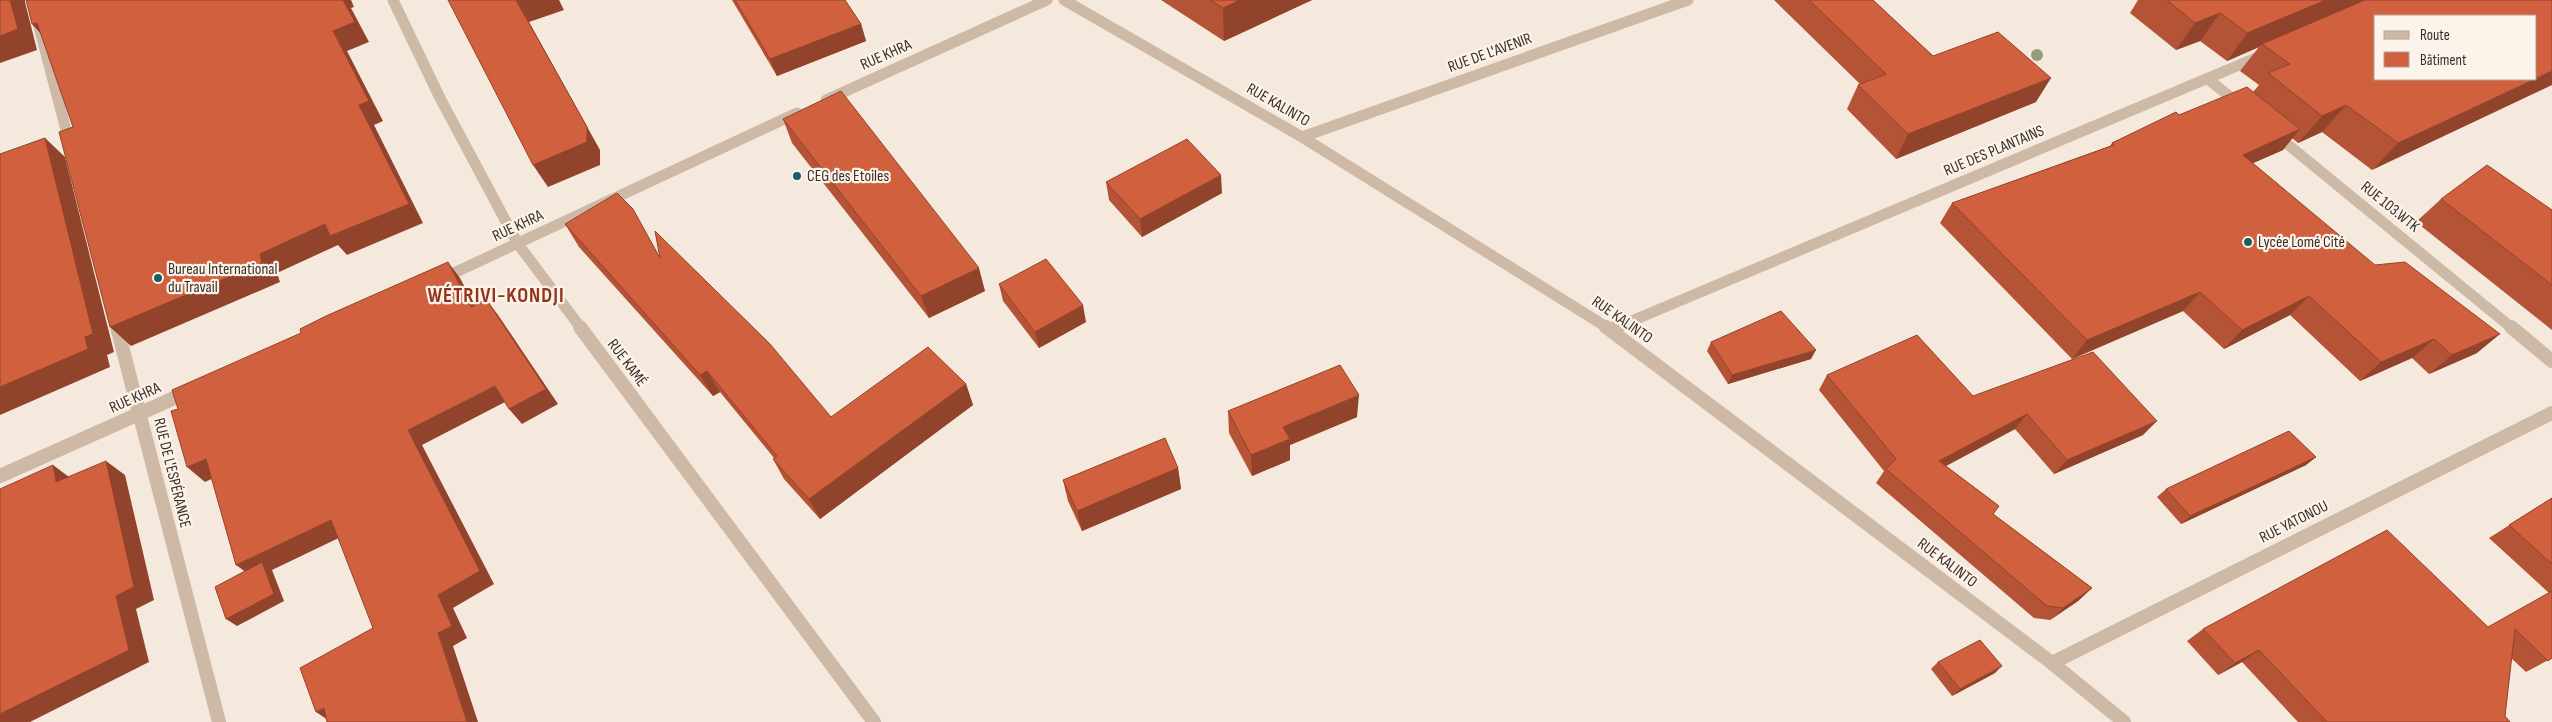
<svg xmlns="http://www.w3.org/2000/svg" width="2552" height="722" viewBox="0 0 2552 722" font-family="'Sofia Sans Condensed',sans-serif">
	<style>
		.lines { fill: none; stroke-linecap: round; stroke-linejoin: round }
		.minor-far1 { stroke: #ceb9a7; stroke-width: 11 }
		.minor { stroke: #ceb9a7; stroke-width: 14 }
		.tree { fill: #979b7a }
		.wall { fill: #b45335 }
		.shaded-wall { fill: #92432b }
		.building { fill: #d1603e; stroke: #92432b }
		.poi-dot { fill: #195d60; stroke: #fcf3ea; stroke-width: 2 }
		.labels { text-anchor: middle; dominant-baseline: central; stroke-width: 4.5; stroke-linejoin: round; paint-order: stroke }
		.street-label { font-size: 16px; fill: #3a2e28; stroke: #fcf3ea }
		.poi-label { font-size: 16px; fill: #3a2e28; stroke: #fcf3ea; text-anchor: start }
		.district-label { font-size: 21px; font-weight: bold; letter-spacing: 1px; fill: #923419; stroke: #fcf3ea }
	</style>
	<rect width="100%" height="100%" fill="#f5e9dd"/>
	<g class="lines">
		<!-- minor-far1 -->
		<g class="minor-far1">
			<polyline points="32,0 70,145"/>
			<polyline points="393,0 440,98 518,244 581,328"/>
			<polyline points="1064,0 1302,137 1608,328"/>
			<polyline points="2208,79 2239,104"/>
			<polyline points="826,100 1047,0"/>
			<polyline points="2275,134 2512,328"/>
			<polyline points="1302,137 1688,0"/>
			<polyline points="441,279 797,113"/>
			<polyline points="116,322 118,328"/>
			<polyline points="1615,328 2263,55"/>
		</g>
		<!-- minor -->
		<g class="minor">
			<polyline points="117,327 219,722"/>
			<polyline points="580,327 874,722"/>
			<polyline points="1606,327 2052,663 2124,722"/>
			<polyline points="2511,327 2552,361"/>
			<polyline points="1611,330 1618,327"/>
			<polyline points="0,476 190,391"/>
			<polyline points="2052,663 2552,413"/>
		</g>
	</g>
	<!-- trees -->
	<circle class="tree" cx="2037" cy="55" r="6"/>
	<!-- wall -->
	<g class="wall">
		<polygon points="732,0 845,0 861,24 866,41 777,76"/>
		<polygon points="1161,0 1312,0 1224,41"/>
		<polygon points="1774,0 1873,0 1933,56 2036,102 1896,159 1847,109 1858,85 1860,84"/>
		<polygon points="2138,0 2552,0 2372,170 2322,132 2298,143 2292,138 2283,150 2253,163 2477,353 2429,374 2412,358 2360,381 2290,315 2224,349 2183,311 2072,359 1940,223 1952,203 2110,146 2112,143 2179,115 2253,92 2259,85 2240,71 2259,47 2227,61 2200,41 2176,50 2130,13"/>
		<polygon points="783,119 985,291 929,318 792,143"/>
		<polygon points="1106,182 1222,193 1142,237 1109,200"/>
		<polygon points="2441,199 2552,210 2552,330 2416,222"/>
		<polygon points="565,224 831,417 966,384 973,405 820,519 784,479 773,459 774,458 720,392 713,396 579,247"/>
		<polygon points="999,284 1086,322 1039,348 1003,301"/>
		<polygon points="1711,342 1811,359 1728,384 1707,351"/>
		<polygon points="1827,375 1973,396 2143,435 2054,474 2015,429 1946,466 1999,506 1993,514 2092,588 2078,601 2050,620 2034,618 1876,483 1884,471 1819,390"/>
		<polygon points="1228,411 1357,417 1290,445 1290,460 1252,476 1229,433"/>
		<polygon points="2316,457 2306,465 2181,524 2157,497 2166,489"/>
		<polygon points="1178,468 1181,489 1082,531 1068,501 1063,480"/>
		<polygon points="2552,498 2552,658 2526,672 2511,658 2505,716 2510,722 2298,722 2242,662 2218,675 2187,641 2203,629 2488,627 2549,593 2489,538"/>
		<polygon points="1938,662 1995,673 1952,696 1931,669"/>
	</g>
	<!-- shaded-wall -->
	<g class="shaded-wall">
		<polygon points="10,0 25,0 25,2 37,50 0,63 0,36"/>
		<polygon points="343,0 351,0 354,7 351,8 369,42 347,51 383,121 374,125 423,223 347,255 338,245 277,273 280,282 131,346 110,327 260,254 359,105 333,31"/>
		<polygon points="516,0 559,0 564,10 529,22 600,150 600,165 548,187 533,165"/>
		<polygon points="1240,0 1312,0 1224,41 1223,8"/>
		<polygon points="2326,0 2370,0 2262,44 2259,47 2227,61 2247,33"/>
		<polygon points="2220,13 2200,41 2176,50 2195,23"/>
		<polygon points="37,23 51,45 32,24"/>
		<polygon points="861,24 866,41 777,76 770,59"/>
		<polygon points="2552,71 2552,85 2372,170 2398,143"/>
		<polygon points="2051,78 2036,102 1896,159 1908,134"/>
		<polygon points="2346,105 2322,132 2298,143 2322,116"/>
		<polygon points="2300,129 2283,150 2226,175 2243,155"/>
		<polygon points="45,138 65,157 114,352 107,355 110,367 0,415 0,387 85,337"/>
		<polygon points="1221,175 1222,193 1142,237 1140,219"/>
		<polygon points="448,262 460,278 483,322 471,307"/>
		<polygon points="979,268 985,291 929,318 921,296"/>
		<polygon points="2200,292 2183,311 2072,359 2087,340"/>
		<polygon points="2309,296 2290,315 2224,349 2242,330"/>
		<polygon points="486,299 498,315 558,404 522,424 509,409"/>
		<polygon points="1083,305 1086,322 1039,348 1035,332"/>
		<polygon points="2500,334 2477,353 2429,374 2452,355"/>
		<polygon points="2434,339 2412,358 2360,381 2381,362"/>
		<polygon points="1816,350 1811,359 1728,384 1732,375"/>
		<polygon points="707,371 720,392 713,396 700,375"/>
		<polygon points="966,384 973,405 820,519 809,499"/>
		<polygon points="495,386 507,401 422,445 494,584 453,608 467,638 453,646 478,722 467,722 438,633 438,595 408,430"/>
		<polygon points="1359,395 1357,417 1290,445 1290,460 1252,476 1251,455 1283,427"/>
		<polygon points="2027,414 2015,429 1929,475 1939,461"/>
		<polygon points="2157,421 2143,435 2054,474 2067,460"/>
		<polygon points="2316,457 2306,465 2181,524 2190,516"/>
		<polygon points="206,459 224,473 205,482 187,467"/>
		<polygon points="106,461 125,475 154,600 136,609 149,662 30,722 0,722 0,714 116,596"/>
		<polygon points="53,465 73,480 56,482"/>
		<polygon points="1178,468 1181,489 1082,531 1077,511"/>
		<polygon points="331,520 347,534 272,570 284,601 237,626 226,619 254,578 236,565"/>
		<polygon points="2092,588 2078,601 2050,620 2063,608"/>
		<polygon points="2259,650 2242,662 2218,675 2235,663"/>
		<polygon points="2002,666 1995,673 1952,696 1960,689"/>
		<polygon points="324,708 331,722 316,712"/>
	</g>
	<!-- building -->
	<g class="building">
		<polygon points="0,0 10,0 18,29 0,36"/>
		<polygon points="26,0 343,0 355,22 333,31 369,101 359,105 409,204 330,236 325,224 260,254 262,263 110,327 59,132 73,127 37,23 32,24"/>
		<polygon points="448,0 516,0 587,127 587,142 533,165"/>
		<polygon points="735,0 845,0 861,24 770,59"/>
		<polygon points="1210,0 1240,0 1223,8"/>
		<polygon points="1809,0 1873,0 1933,56 1998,32 2051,78 1908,134 1858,85 1886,74"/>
		<polygon points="2167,0 2326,0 2247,33 2220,13 2195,23"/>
		<polygon points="2365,0 2552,0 2552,71 2536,78 2536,16 2376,16 2376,79 2535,79 2398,143 2346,105 2322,116 2268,73 2290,64 2262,44"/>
		<polygon points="2247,87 2300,129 2243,155 2375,265 2405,262 2500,334 2452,355 2434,339 2381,362 2309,296 2242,330 2200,292 2087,340 1952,203 2114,145 2112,143 2176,112 2179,115"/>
		<polygon points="841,91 979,268 921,296 783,119"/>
		<polygon points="45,138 93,334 85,337 88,349 0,387 0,154"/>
		<polygon points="1187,139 1221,175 1140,219 1106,182"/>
		<polygon points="2487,165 2552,210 2552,285 2441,199"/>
		<polygon points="617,193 633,209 660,258 655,231 770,344 831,417 928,347 966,384 809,499 773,459 777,456 707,371 700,375 565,224"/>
		<polygon points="1046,259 1083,305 1035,332 999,284"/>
		<polygon points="448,262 471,307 486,299 546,389 509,409 495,386 408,430 480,571 438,595 452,626 438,633 467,722 327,722 324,708 316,712 300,668 373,628 331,520 236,565 206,459 187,467 171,411 178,409 172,390 301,333 300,329 326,316"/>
		<polygon points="1781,311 1816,350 1732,375 1711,342"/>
		<polygon points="1917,335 1973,396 2093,352 2157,421 2067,460 2027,414 1939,461 1999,506 1993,514 2092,588 2063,608 2047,606 1886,469 1896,459 1827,375"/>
		<polygon points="1340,365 1359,395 1283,427 1290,439 1251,455 1228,411"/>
		<polygon points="2289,431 2316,457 2190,516 2166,489"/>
		<polygon points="1165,438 1178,468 1077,511 1063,480"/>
		<polygon points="106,461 134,587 116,596 129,650 0,714 0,489 53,465 56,482"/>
		<polygon points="2552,498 2552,564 2509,525"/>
		<polygon points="2387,530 2488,627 2552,591 2552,658 2548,661 2515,629 2505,716 2510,722 2327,722 2259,650 2235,663 2203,629"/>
		<polygon points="262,562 274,594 226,619 215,587"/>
		<polygon points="1980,640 2002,666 1960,689 1938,662"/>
	</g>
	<!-- markers -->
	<g class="poi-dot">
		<circle cx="797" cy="176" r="5"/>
		<circle cx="2248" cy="242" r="5"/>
		<circle cx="158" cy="278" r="5"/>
	</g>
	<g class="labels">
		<!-- street labels -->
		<g class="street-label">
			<text transform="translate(1490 53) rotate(-20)">RUE DE L'AVENIR</text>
			<text transform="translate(886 55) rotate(-24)">RUE KHRA</text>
			<text transform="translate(1278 105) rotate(30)">RUE KALINTO</text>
			<text transform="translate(1994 151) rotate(-23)">RUE DES PLANTAINS</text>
			<text transform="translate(2390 207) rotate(39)">RUE 103.WTK</text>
			<text transform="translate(518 226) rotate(-25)">RUE KHRA</text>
			<text transform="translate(1622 320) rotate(35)">RUE KALINTO</text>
			<text transform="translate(627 363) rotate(53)">RUE KAMÉ</text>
			<text transform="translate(135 398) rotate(-24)">RUE KHRA</text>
			<text transform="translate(172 473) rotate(76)">RUE DE L'ESPÉRANCE</text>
			<text transform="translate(2294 522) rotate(-27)">RUE YATONOU</text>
			<text transform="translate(1947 563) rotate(37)">RUE KALINTO</text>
		</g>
		<!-- poi labels -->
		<g class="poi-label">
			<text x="807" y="176">CEG des Etoiles</text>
			<text x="2258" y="242">Lycée Lomé Cité</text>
			<text x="168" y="269">Bureau International<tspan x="168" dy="18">du Travail</tspan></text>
		</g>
		<!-- district labels -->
		<g class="district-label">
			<text x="496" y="295">WÉTRIVI-KONDJI</text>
		</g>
	</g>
	<!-- legend -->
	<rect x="2374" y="15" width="162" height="65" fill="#fcf3ea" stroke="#aea49c"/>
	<rect x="2384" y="31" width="25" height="8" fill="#ceb9a7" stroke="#aea49c"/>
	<text x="2420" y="40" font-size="15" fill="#3a2e28">Route</text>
	<rect x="2384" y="52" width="25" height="15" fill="#d1603e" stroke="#aea49c"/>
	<text x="2420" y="65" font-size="15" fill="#3a2e28">Bâtiment</text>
</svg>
